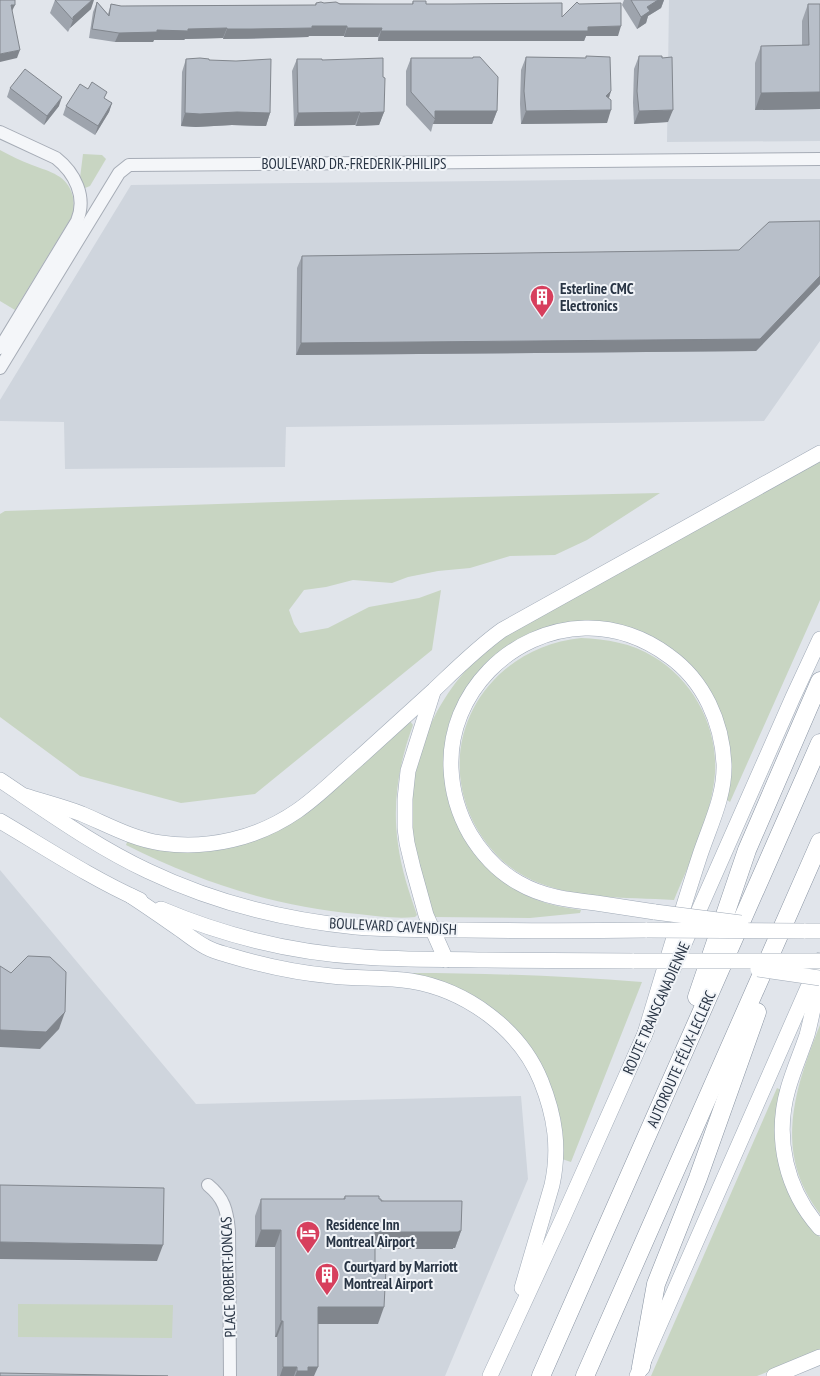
<svg xmlns="http://www.w3.org/2000/svg" width="820" height="1376" viewBox="0 0 820 1376" font-family="'PT Sans Narrow',sans-serif">
	<style>
		.built { fill: #cfd5dd }
		.green { fill: #c8d5c2 }
		.lines { fill: none; stroke-linecap: round; stroke-linejoin: round }
		.minor-casing { stroke: #a6acb6; stroke-width: 14 }
		.major-casing { stroke: #a0aab7; stroke-width: 16 }
		.highway-casing { stroke: #8893a2; stroke-width: 19 }
		.minor { stroke: #f4f6f9; stroke-width: 12 }
		.major { stroke: #fff; stroke-width: 15 }
		.highway { stroke: #fff; stroke-width: 18 }
		.major-bridge-casing { stroke: #a0aab7; stroke-width: 16; stroke-linecap: butt }
		.major-bridge { stroke: #fff; stroke-width: 15 }
		.wall { fill: #9ea4ad }
		.shaded-wall { fill: #81868d }
		.building { fill: #b8bfc9; stroke: #81868d }
		.labels { text-anchor: middle; dominant-baseline: central; stroke-width: 4; stroke-linejoin: round; paint-order: stroke }
		.street-label { font-size: 15px; fill: #283444; stroke: #f1f4f8 }
		.poi-label { font-size: 15px; font-weight: bold; fill: #283444; stroke: #f1f4f8; text-anchor: start }
	</style>
	<rect width="100%" height="100%" fill="#e1e5eb"/>
	<!-- built -->
	<g class="built">
		<polygon points="669,0 820,0 820,141 667,142"/>
		<polygon points="664,179 820,179 820,341 764,421 286,427 285,467 65,469 64,422 0,421 0,400 131,185"/>
		<polygon points="0,870 196,1104 521,1096 528,1179 445,1376 0,1376"/>
	</g>
	<!-- green -->
	<g class="green">
		<path d="M0 150C11 156 21 161 32 165 50 172 68 175 73 197 74 204 74 209 72 216L15 310 0 301Z"/>
		<polygon points="83,154 102,155 106,159 90,186 85,188 80,178"/>
		<path d="M820 461V600L730 802 727 800 728 738 655 640 544 629C522 649 501 669 479 689 472 695 459 705 454 712 446 724 444 750 444 764 442 822 483 879 537 900 551 905 566 908 581 910L580 913 530 918 434 917C425 890 416 863 413 835 405 775 428 710 470 666 480 655 492 646 504 636Z"/>
		<polygon points="660,493 587,540 555,555 510,556 470,568 438,571 408,577 392,583 353,580 326,587 304,590 289,610 294,624 300,633 328,628 369,607 419,598 441,590 432,650 255,794 181,803 80,776 0,717 0,514 5,511 341,500"/>
		<path d="M581 638C606 639 632 643 654 657 693 680 718 727 715 773 712 814 690 862 674 900 626 897 567 900 524 876 500 863 481 840 470 815 435 731 493 647 581 638Z"/>
		<path d="M410 721 413 725C399 763 392 803 398 844 401 868 409 892 417 915L415 917C396 919 377 916 358 914 273 906 202 883 126 845L127 842 248 843Z"/>
		<path d="M410 973C487 973 565 976 642 982L571 1162 562 1159 525 1042 410 975Z"/>
		<path d="M820 1025V1214C773 1153 794 1090 820 1025Z"/>
		<polygon points="777,1088 781,1090 776,1124 813,1230 820,1237 820,1351 757,1376 651,1376"/>
		<polygon points="18,1304 173,1305 172,1338 18,1337"/>
	</g>
	<g class="lines">
		<defs>
			<g id="minor">
				<path d="M0 132 56 158C75 173 87 197 77 221L0 348"/>
				<polyline points="0,368 119,173 129,165 820,159"/>
				<path d="M208 1185C224 1198 227 1210 229 1231L230 1376"/>
			</g>
			<g id="major">
				<polyline points="433,692 408,771 405,799 405,828 407,843 413,868 426,915 446,960"/>
				<path d="M0 780C48 812 95 846 148 871 213 902 284 920 356 927 392 930 429 930 465 930 526 931 586 931 647 930"/>
				<path d="M25 796C44 802 64 807 82 814 108 825 133 839 161 843 208 850 258 838 297 811 319 796 338 776 358 759 383 736 409 713 434 690 456 669 477 648 502 630L820 453"/>
				<path d="M0 821C46 848 91 878 140 900"/>
				<path d="M131 896C148 907 165 919 181 930 189 936 198 943 206 947 213 951 221 953 228 955 261 965 297 973 332 976 358 979 385 977 411 981 466 990 520 1029 541 1081 555 1116 560 1148 552 1185L522 1288"/>
				<path d="M161 909C225 936 295 953 364 957 404 960 445 959 486 960 535 960 584 961 634 961"/>
				<polyline points="804,931 820,931"/>
				<polyline points="673,969 793,697 820,639"/>
				<path d="M819 979C815 998 812 1017 807 1035 801 1053 793 1071 788 1089 774 1138 786 1190 820 1228"/>
				<path d="M644 1037C662 977 680 916 700 855 710 825 725 796 724 764 722 722 704 681 669 656 645 638 615 627 585 628 511 630 448 693 451 768 452 792 458 813 470 834 482 854 499 872 519 883 543 897 569 900 596 903 616 906 636 909 655 912"/>
				<polyline points="490,1376 562,1220 647,1029"/>
				<polyline points="637,1376 820,960"/>
				<polyline points="774,1376 820,1357"/>
			</g>
			<g id="highway">
				<polyline points="697,997 747,850 820,681"/>
				<polyline points="641,1367 656,1284 698,1178 757,1012"/>
				<polyline points="541,1376 820,743"/>
				<polyline points="585,1376 820,842"/>
			</g>
		</defs>
		<!-- minor casing -->
		<use href="#minor" class="minor-casing"/>
		<!-- major casing -->
		<use href="#major" class="major-casing"/>
		<!-- highway casing -->
		<use href="#highway" class="highway-casing"/>
		<!-- minor -->
		<use href="#minor" class="minor"/>
		<!-- major -->
		<use href="#major" class="major"/>
		<!-- highway -->
		<use href="#highway" class="highway"/>
		<defs>
			<g id="major-bridge">
				<polyline points="655,912 741,923"/>
				<polyline points="647,930 804,931"/>
				<polyline points="634,961 820,961"/>
				<polyline points="758,969 820,978"/>
			</g>
		</defs>
		<!-- major-bridge casing -->
		<use href="#major-bridge" class="major-bridge-casing"/>
		<!-- major-bridge -->
		<use href="#major-bridge" class="major-bridge"/>
	</g>
	<!-- wall -->
	<g class="wall">
		<polygon points="55,0 91,9 70,28 68,32 50,13"/>
		<polygon points="624,0 664,0 661,8 648,16 646,23 637,29 622,5"/>
		<polygon points="413,1 426,4 562,17 618,36 586,36 584,41 378,41 378,37 344,37 344,36 309,36 308,37 247,39 223,39 223,38 185,39 184,40 154,40 153,42 115,42 89,38 93,12 97,2 108,14 111,4 121,6 315,5 316,3 381,4 412,4"/>
		<polygon points="808,4 820,109 755,110 755,63 761,46 802,45 802,21"/>
		<polygon points="586,56 611,91 609,98 607,123 521,124 520,104 521,70 526,57 586,58"/>
		<polygon points="639,56 668,122 634,124 633,103 634,69"/>
		<polygon points="411,58 497,111 492,124 433,124 431,132 406,105 406,71"/>
		<polygon points="186,59 209,60 270,113 266,126 232,125 196,127 181,126 182,72"/>
		<polygon points="297,59 322,60 384,112 379,125 356,126 355,125 294,126 292,71"/>
		<polygon points="10,88 59,106 44,125 7,97"/>
		<polygon points="105,99 112,103 109,112 95,135 63,115 66,106"/>
		<polygon points="820,221 820,284 756,351 296,355 297,268 302,256 739,250"/>
		<polygon points="345,1196 379,1199 461,1231 455,1248 453,1248 453,1249 375,1249 375,1268 378,1324 318,1324 314,1376 277,1376 277,1337 275,1337 275,1247 255,1247 255,1216 261,1199 343,1199"/>
	</g>
	<!-- shaded-wall -->
	<g class="shaded-wall">
		<polygon points="92,0 94,0 91,9 70,28 73,20 73,17"/>
		<polygon points="658,0 664,0 661,8 648,16 646,23 637,29 641,17 647,7"/>
		<polygon points="11,5 15,5 11,13"/>
		<polygon points="312,26 347,26 344,36 309,36 308,37 223,39 227,29"/>
		<polygon points="621,26 618,36 586,36 584,41 378,41 381,31"/>
		<polygon points="227,28 223,38 185,39 184,40 154,40 153,42 115,42 119,33 157,30"/>
		<polygon points="347,28 382,28 378,37 344,37"/>
		<polygon points="20,50 17,58 0,62 0,54"/>
		<polygon points="611,91 607,103 606,96"/>
		<polygon points="820,92 820,109 755,110 761,93"/>
		<polygon points="62,97 59,106 44,125 47,116"/>
		<polygon points="112,103 109,112 95,135 98,126"/>
		<polygon points="611,110 607,123 521,124 526,111"/>
		<polygon points="673,110 668,122 634,124 639,111"/>
		<polygon points="435,111 497,111 492,124 433,124 435,119"/>
		<polygon points="237,112 270,113 266,126 232,125 196,127 181,126 185,113"/>
		<polygon points="360,112 355,125 294,126 298,113"/>
		<polygon points="384,112 379,125 356,126 360,113"/>
		<polygon points="820,276 820,284 756,351 296,355 301,343"/>
		<polygon points="65,1012 59,1029 40,1049 0,1047 0,1030"/>
		<polygon points="261,1230 281,1230 275,1247 255,1247"/>
		<polygon points="461,1231 455,1248 453,1248 453,1249 369,1249 375,1232"/>
		<polygon points="0,1242 163,1245 157,1261 0,1259"/>
		<polygon points="318,1307 384,1307 378,1324 312,1324"/>
		<polygon points="281,1321 283,1321 277,1337 275,1337"/>
		<polygon points="283,1367 297,1367 294,1376 280,1376"/>
		<polygon points="308,1367 318,1367 314,1376 295,1376 297,1371"/>
	</g>
	<!-- building -->
	<g class="building">
		<polygon points="0,0 15,0 15,5 11,5 20,50 0,54"/>
		<polygon points="55,0 92,0 73,17 73,20"/>
		<polygon points="631,0 658,0 647,7 650,11 641,17"/>
		<polygon points="413,1 426,1 426,4 452,4 562,3 562,17 577,2 579,4 621,3 621,26 588,27 588,31 381,31 382,28 347,28 347,26 312,26 312,28 251,29 227,29 227,28 188,29 188,31 157,30 157,32 119,33 92,29 97,2 109,16 111,4 121,6 316,5 316,3 321,2 324,3 336,2 340,4 413,4"/>
		<polygon points="808,4 820,4 820,92 761,93 761,46 809,45"/>
		<polygon points="586,56 610,57 611,91 606,96 611,100 611,110 526,111 524,91 526,57 586,58"/>
		<polygon points="639,56 662,56 662,58 672,57 673,110 639,111 637,91"/>
		<polygon points="473,57 480,57 498,77 497,111 435,111 435,119 411,92 411,58 473,58"/>
		<polygon points="200,58 209,59 209,60 236,61 271,59 270,113 237,112 200,114 185,113 186,59"/>
		<polygon points="383,58 383,77 385,78 384,112 360,113 360,112 298,113 297,59 322,59 322,60"/>
		<polygon points="25,69 62,97 47,116 10,88"/>
		<polygon points="92,82 107,92 104,98 112,103 98,126 66,106 80,84 88,89"/>
		<polygon points="820,221 820,276 760,339 301,343 302,256 739,250 769,222"/>
		<polygon points="28,956 50,957 66,972 65,1012 46,1032 0,1030 0,966 11,973"/>
		<polygon points="0,1185 164,1188 163,1245 0,1242"/>
		<polygon points="345,1196 379,1196 379,1199 381,1199 381,1201 462,1201 461,1231 459,1231 459,1232 375,1232 375,1268 386,1268 384,1307 318,1307 318,1367 308,1367 308,1371 297,1371 297,1367 283,1367 283,1321 281,1321 281,1230 261,1230 261,1199 345,1199"/>
		<polygon points="0,1373 168,1376 0,1376"/>
	</g>
	<!-- icons -->
	<defs>
		<symbol id="building-pin" viewBox="-11 -11 22 30"><path d="M0 17L-7.5 6A9.5 9.5 0 1 1 7.5 6Z" fill="#d73f5d" stroke="#f1f4f8"/><path d="M-4-6H4V6H1V3H-1V6H-4ZM-2.5-4.3h1.7v1.8h-1.7ZM.8-4.3h1.7v1.8H.8ZM-2.5-1h1.7V.8h-1.7ZM.8-1h1.7V.8H.8Z" fill="#fff"/></symbol>
		<symbol id="hotel-pin" viewBox="-11 -11 22 30"><path d="M0 17L-7.5 6A9.5 9.5 0 1 1 7.5 6Z" fill="#d73f5d" stroke="#f1f4f8"/><path d="M-6-4.5h1.5V1H6V5H4.5V3h-9V5H-6ZM-4 0a1.8 1.8 0 1 1 3.6 0ZM.5 0V-2.5h3Q6-2.5 6 0Z" fill="#fff"/></symbol>
	</defs>
	<g fill-rule="evenodd">
		<use href="#building-pin" x="528" y="283" width="28" height="38"/>
		<use href="#hotel-pin" x="294" y="1219" width="28" height="38"/>
		<use href="#building-pin" x="313" y="1261" width="28" height="38"/>
	</g>
	<g class="labels">
		<!-- street labels -->
		<g class="street-label">
			<text x="354" y="163">BOULEVARD DR.-FREDERIK-PHILIPS</text>
			<text transform="translate(393 926) rotate(3)">BOULEVARD CAVENDISH</text>
			<text transform="translate(656 1008) rotate(-66)">ROUTE TRANSCANADIENNE</text>
			<text transform="translate(681 1059) rotate(-66)">AUTOROUTE FÉLIX-LECLERC</text>
			<text transform="translate(228 1277) rotate(-92)">PLACE ROBERT-JONCAS</text>
		</g>
		<!-- poi labels -->
		<g class="poi-label">
			<text x="560" y="288">Esterline CMC<tspan x="560" dy="17">Electronics</tspan></text>
			<text x="326" y="1224">Residence Inn<tspan x="326" dy="17">Montreal Airport</tspan></text>
			<text x="344" y="1266">Courtyard by Marriott<tspan x="344" dy="17">Montreal Airport</tspan></text>
		</g>
	</g>
</svg>
